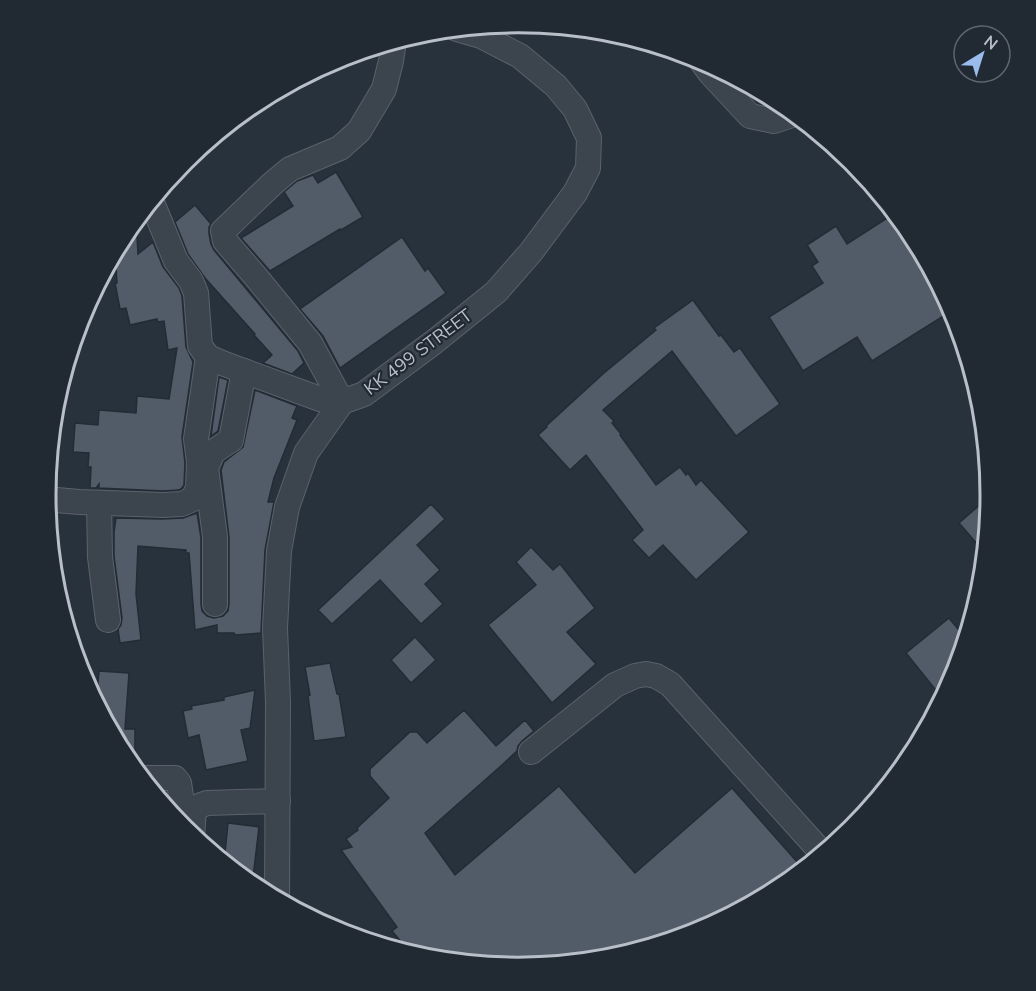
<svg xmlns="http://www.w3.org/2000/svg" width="1036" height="991" viewBox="0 0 1036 991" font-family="'Nunito Sans',sans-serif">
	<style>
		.building { fill: #525b68; stroke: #232b35; stroke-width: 1.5 }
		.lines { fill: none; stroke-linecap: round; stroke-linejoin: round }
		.minor-casing { stroke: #5a626b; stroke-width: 26 }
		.minor { stroke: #3c444e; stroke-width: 24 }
		.labels { text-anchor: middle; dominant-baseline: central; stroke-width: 4.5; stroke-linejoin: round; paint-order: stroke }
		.street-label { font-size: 18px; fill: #b9bfc8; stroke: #212933 }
		.rim { fill: none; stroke: #b9bfc8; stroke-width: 3 }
	</style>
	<rect width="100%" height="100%" fill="#28323d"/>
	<!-- building -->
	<g class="building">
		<polygon points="336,172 363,217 341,230 340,229 270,271 241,238 293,206 284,192 297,181 313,175 318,183"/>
		<polygon points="195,205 211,224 209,227 209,234 211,244 214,250 298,351 304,363 292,374 263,363 272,355 254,335 255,334 205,278 188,254 175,222"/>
		<polygon points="895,213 911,233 953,310 872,361 857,337 803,371 769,317 823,283 812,266 818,262 807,245 836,226 847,244"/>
		<polygon points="136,219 138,254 153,242 163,267 179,288 182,296 186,347 193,362 182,437 185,463 184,485 182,488 179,490 163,491 99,488 99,484 96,488 90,488 91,467 88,467 89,453 73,452 75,423 98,425 99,410 136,413 137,396 169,399 177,348 168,350 164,321 158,322 157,319 130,325 126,308 120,309 115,283 117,283 115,252 125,232"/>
		<polygon points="402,237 425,271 428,268 446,293 340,368 323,336 300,309"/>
		<polygon points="693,300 719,336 721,335 734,352 740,348 780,404 736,436 672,351 603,410 614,421 612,423 621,434 620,435 656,485 680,467 686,475 688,473 696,485 701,480 749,532 696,580 663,545 649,558 632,540 643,530 586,455 570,470 538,435 547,427 546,426 604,373 656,330 654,328"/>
		<polygon points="219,377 228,380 218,431 211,436"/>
		<polygon points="255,390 297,406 292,418 297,420 274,478 268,502 274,502 265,550 261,633 235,635 234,633 217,633 217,625 195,630 189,553 186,553 186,550 138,546 136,594 141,640 120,643 118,629 121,625 122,618 114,556 114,532 116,518 162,519 183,518 197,513 201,538 201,604 202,611 207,616 214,618 223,616 228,611 229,604 229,537 221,470 224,462 243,447"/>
		<polygon points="991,495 991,496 985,553 959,523"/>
		<polygon points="431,504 445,519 417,545 440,570 425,584 443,604 421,624 380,580 332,624 318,610"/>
		<polygon points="531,547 553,570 560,564 595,608 567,632 596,664 552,703 488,625 536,585 516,562"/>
		<polygon points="949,618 966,639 955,677 943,699 906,653"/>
		<polygon points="415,637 436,660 411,683 391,660"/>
		<polygon points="330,663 337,694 339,694 346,737 314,741 308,696 310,695 305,667"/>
		<polygon points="99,671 129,673 125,729 135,729 135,765 132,767 125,758 96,705"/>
		<polygon points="255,690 250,728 241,730 248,761 206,770 199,735 188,738 183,711 192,709 191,706 224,700 224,697"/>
		<polygon points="464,710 496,746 525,720 534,731 522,741 518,746 517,751 502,765 425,833 455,875 559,786 635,873 732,788 799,864 784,878 788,882 780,889 699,933 610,959 518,968 425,959 413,956 392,931 397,927 341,850 352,847 346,839 358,830 357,828 389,798 370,776 370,769 410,732 417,732 427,743"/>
		<polygon points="228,823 259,827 252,886 224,863"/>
	</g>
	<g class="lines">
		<defs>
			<g id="minor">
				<polyline points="700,59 711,74 750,116 774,121 795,114"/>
				<polyline points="151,200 176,261 191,281 196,293 200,346 208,357 222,363 320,399 342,402"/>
				<polyline points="342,402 310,343 256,277 225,241 223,231 272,184 290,169 340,148 359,131 384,89 391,61 394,41"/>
				<polyline points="45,499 79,502 163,505 182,504 193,499 198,488 199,462 196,439 208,357"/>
				<polyline points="99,503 100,557 108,620"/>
				<polyline points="215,604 215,537 206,468 213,452 231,440 244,371"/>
				<polyline points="531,752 615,685 635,676 646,674 656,676 670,684 823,854"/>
				<polyline points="141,778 175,778 179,783 183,809 188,810 207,803 278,801"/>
				<polyline points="192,837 194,809"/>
				<polyline points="277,901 278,702 275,628 279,551 287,507 306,453 342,402 364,394 434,342 496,292 531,252 575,193 588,168 589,138 575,109 556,86 520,56 481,36 457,29"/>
			</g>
		</defs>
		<!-- minor casing -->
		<use href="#minor" class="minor-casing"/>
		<!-- minor -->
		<use href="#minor" class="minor"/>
	</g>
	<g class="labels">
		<!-- street labels -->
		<g class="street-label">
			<text transform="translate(418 352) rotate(-37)">KK 499 STREET</text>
		</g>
	</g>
	<!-- crop -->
	<path d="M0 0H1036V991H0ZM56 495a462 462 0 1 1 924 0a462 462 0 1 1-924 0Z" fill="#212933" fill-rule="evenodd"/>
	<path class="rim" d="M56 495a462 462 0 1 1 924 0a462 462 0 1 1-924 0Z"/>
	<!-- north arrow -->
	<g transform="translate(982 54) rotate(38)"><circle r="28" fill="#212933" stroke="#5e656f" stroke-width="1.5"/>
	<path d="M0-4.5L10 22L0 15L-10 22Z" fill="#9abcec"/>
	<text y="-9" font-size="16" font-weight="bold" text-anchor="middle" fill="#b9bfc8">N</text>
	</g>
</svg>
